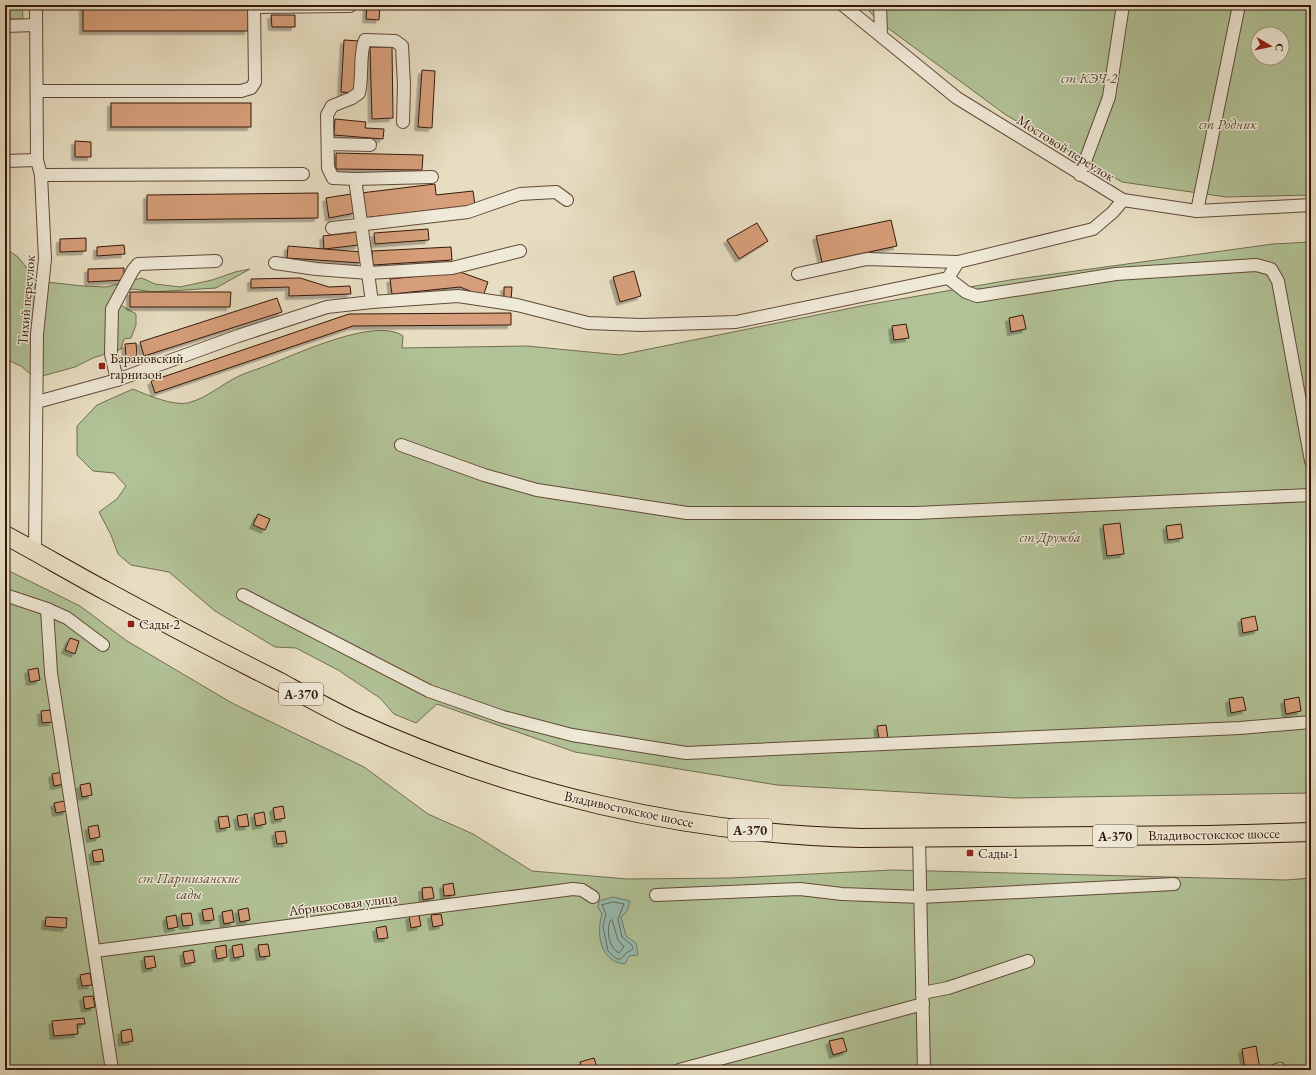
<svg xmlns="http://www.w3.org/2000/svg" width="1316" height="1075" viewBox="0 0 1316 1075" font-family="'EB Garamond',serif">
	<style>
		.green { fill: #b1c296; stroke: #726d50; fill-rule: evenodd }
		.water { fill: #97bcb1; stroke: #6f7a6f }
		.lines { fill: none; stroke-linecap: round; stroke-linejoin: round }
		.shore { stroke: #666a5e; stroke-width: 1 }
		.building { fill: #d69e7a; stroke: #34180b; filter: url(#shadow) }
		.minor-casing { stroke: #614938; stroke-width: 14 }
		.highway-casing { stroke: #34180b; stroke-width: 20 }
		.minor { stroke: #efe9d7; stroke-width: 12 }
		.highway { stroke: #e7ddc1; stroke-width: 18 }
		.poi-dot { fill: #8f2418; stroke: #efe9d7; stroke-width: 1.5 }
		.labels { text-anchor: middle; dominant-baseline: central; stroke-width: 3; stroke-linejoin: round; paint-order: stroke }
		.shield { fill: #efe9d7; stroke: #6c5748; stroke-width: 1 }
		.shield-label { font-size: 13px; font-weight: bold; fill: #34180b }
		.park-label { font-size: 14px; font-style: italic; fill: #5a4b35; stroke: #efe9d7 }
		.street-label { font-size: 14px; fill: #34180b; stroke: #efe9d7 }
		.poi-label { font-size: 14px; fill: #34180b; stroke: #efe9d7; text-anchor: start }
	</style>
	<defs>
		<filter id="shadow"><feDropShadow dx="-3.5" dy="3.5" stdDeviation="0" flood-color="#0004"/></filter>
	</defs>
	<rect width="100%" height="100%" fill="#e7ddc1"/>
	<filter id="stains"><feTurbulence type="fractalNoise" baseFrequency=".005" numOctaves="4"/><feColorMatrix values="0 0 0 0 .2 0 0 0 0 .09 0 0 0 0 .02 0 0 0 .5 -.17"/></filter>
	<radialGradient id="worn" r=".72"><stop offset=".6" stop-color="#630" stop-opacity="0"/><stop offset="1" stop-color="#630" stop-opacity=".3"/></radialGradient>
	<!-- green -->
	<g class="green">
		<polygon points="5,5 22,5 23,19 5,19"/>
		<path d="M864 5H1311V195L1226 197 1122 182 1006 115 877 20ZM1258 34H1282V58H1258Z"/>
		<path d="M1311 242V793L1015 798 777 785 575 752 437 704 416 723 394 714 380 698 338 670 296 648 275 647 215 611 169 572 131 565 118 554 111 535 99 512 117 499 126 486 114 473 93 471 77 455V426L97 405 133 389C147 395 173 406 188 403 207 398 222 384 239 376 250 371 262 368 273 363 301 352 377 317 403 336L402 348 527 346 620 355 866 305 1010 280 1273 244Z"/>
		<polygon points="5,248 18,257 37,281 83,286 106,287 142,278 155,284 180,287 212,280 235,272 250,269 216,288 153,292 133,289 116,293 119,304 136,314 136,325 131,338 124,339 121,349 93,358 75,367 35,378 21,366 5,359"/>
		<polygon points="5,569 80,606 127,641 232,703 364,767 428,814 473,834 532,871 627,879 730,878 893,870 1286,880 1311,878 1311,1070 5,1070"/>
	</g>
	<!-- water -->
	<path class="water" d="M613 897 630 901 627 911 621 917 626 936 636 943 638 955 629 956 625 964C600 962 596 934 602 914L598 907 599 901Z"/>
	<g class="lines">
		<!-- shore -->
		<g class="shore">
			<polygon points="614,902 624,904 618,919 622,937 632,945 633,949 626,953 621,959 617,959 608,951 603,926 606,914 602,905"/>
			<path d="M612 920 618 940 624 947 619 953C609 948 606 931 610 921Z"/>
		</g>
	</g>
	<!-- building -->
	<g class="building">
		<polygon points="367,5 380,5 379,20 366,19"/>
		<polygon points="248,6 248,31 83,31 83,7"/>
		<polygon points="271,15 295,15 295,27 272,27"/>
		<polygon points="344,40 360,41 356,93 341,92"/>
		<polygon points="370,47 392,47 393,118 372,119"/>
		<polygon points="422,70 435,71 432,128 418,127"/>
		<rect x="111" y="103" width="140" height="24"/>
		<polygon points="335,119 366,122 365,128 384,129 383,139 334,135"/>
		<polygon points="75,141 91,142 91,157 75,157"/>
		<polygon points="336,153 423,155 422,170 336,169"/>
		<polygon points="435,184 436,195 473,191 475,205 364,218 361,193"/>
		<polygon points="318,193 318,218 147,220 147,195"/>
		<polygon points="351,194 355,213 329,218 326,198"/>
		<polygon points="891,220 897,246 822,262 816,236"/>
		<polygon points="757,223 768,241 739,259 727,240"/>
		<polygon points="428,229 429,240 375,244 374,233"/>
		<polygon points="357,232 359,245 324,249 323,236"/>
		<polygon points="86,238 86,251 60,252 60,239"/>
		<polygon points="124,245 125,254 97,256 97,247"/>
		<polygon points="288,246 362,252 361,263 287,258"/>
		<polygon points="451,247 452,260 373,265 372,251"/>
		<polygon points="124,268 124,280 88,282 88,269"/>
		<polygon points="634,271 641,296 620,302 613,277"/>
		<polygon points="460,272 488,282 483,296 460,287 392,294 390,279"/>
		<polygon points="300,278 329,287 350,286 351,294 289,296 289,287 251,288 251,279"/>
		<polygon points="504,287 512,287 511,300 504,300"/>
		<polygon points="130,292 231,292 230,307 130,307"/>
		<polygon points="277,298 282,312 144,356 140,342"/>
		<polygon points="511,313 511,325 353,326 155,393 151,381 349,314"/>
		<polygon points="1023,315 1026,329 1011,332 1009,318"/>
		<polygon points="906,324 909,338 894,340 892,326"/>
		<polygon points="136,343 137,356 126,357 125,344"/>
		<polygon points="258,514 270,519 265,530 253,525"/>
		<polygon points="1120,523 1124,554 1107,556 1103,525"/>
		<polygon points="1181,524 1183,538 1168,540 1166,526"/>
		<polygon points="1255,616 1258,630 1243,633 1241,619"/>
		<polygon points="70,638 79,641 75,654 65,650"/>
		<polygon points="38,668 40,680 30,682 28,670"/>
		<polygon points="1243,697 1246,710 1231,713 1229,699"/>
		<polygon points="1299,697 1301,711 1286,714 1284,700"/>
		<polygon points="50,710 53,722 42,723 41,711"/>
		<polygon points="886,725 888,738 879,739 877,726"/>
		<polygon points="62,772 64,784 54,786 52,774"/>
		<polygon points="90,783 92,795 82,797 80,785"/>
		<polygon points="65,801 67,811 56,813 54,803"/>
		<polygon points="283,806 285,818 275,820 273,808"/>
		<polygon points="264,812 266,824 256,826 254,814"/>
		<polygon points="247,814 249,826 239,827 237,816"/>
		<polygon points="228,816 230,827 220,829 218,817"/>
		<polygon points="98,825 100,837 90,839 88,827"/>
		<polygon points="285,831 287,843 277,844 275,832"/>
		<polygon points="102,849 104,861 94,862 92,851"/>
		<polygon points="453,883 455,895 444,896 443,885"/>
		<polygon points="432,887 434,898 423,900 422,888"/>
		<polygon points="212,908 214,920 204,921 202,910"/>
		<polygon points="248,908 250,920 240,922 238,910"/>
		<polygon points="232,910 234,922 224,924 222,912"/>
		<polygon points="191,913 193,925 183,926 181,914"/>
		<polygon points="441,914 443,925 433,927 431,915"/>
		<polygon points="176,915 178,927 168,929 166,917"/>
		<polygon points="419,915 421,926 411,928 409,916"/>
		<polygon points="46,917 67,918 66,928 45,926"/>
		<polygon points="386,926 388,938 378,939 376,928"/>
		<polygon points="242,944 244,956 234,958 232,946"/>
		<polygon points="268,944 270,956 260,957 258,945"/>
		<polygon points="226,945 227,957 217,959 215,947"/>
		<polygon points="193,950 195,962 185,964 183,952"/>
		<polygon points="154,956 156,967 146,969 144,957"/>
		<polygon points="90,973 92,985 82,986 80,975"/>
		<polygon points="93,996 95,1007 85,1009 83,997"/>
		<polygon points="84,1018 85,1024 77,1024 78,1034 54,1036 52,1021"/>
		<polygon points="131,1029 133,1041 122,1043 121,1031"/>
		<polygon points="843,1038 847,1051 833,1055 829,1041"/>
		<polygon points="1256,1046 1260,1069 1245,1070 1242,1049"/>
		<polygon points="594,1058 598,1070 582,1070 580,1062"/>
	</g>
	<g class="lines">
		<defs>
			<g id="minor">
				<polyline points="843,5 957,98 1123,200 1197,211 1311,205"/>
				<polyline points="880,5 881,35"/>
				<polyline points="254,7 350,6"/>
				<polyline points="5,26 36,25"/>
				<polyline points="37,91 241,91 251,88 255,82 254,5"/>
				<polyline points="328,144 370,145"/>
				<polyline points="5,161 37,160"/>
				<polyline points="41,175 303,174"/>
				<polyline points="1080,175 1109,97 1123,5"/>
				<polyline points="355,179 432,177"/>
				<polyline points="1197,211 1239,5"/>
				<polyline points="332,228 468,212 520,194 556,192 567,200"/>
				<polyline points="275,263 316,269 369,273 452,268 520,251"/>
				<polyline points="798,274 867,259 958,262"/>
				<polyline points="948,278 966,292 977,296 1116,274 1256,265 1271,269 1278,281 1311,461"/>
				<path d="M372 302 355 179 333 178 328 168 327 115 332 106 352 98 359 93C363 77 359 53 365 40L395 41 402 46 404 85 403 122"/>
				<polyline points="117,380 111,354 112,309 133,270 138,264 216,261"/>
				<polyline points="37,402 117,380 238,336 327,307 372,302 458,296 517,305 588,323 641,325 736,322 948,278 958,262 1093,229 1113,212 1123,200"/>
				<polyline points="401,445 484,475 537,490 687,513 916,513 1311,495"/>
				<polyline points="35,551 37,334 45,259 41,175 37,160 36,5"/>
				<polyline points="243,595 429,691 503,717 572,735 686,753 1240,728 1311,722"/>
				<polyline points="5,597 8,596 47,609 67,618 103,645"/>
				<polyline points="47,609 51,673 112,1070"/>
				<polyline points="919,838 924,1070"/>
				<polyline points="656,895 800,889 842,894 921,897 1174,884"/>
				<polyline points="95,951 573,889 582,890 593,897"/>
				<polyline points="922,993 948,988 1028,961"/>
				<polyline points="679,1070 923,1004"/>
				<polyline points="1276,1070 1280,1069"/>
			</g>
			<path id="highway" d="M5 535C39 553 72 573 106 591 163 622 220 652 278 681 302 694 327 708 352 720 511 793 685 834 861 838L1209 835 1311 832"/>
		</defs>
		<!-- minor casing -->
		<use href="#minor" class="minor-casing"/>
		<!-- highway casing -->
		<use href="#highway" class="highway-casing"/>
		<!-- minor -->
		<use href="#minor" class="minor"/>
		<!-- highway -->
		<use href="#highway" class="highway"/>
	</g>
	<!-- markers -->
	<g class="poi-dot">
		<rect x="98" y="362" width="8" height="8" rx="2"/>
		<rect x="127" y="620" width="8" height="8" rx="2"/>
		<rect x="966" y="849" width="8" height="8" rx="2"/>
	</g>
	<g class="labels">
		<!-- shield labels -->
		<g class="shield">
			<rect x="279" y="683" width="44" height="22" rx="3"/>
			<rect x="728" y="819" width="44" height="22" rx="3"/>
			<rect x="1093" y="825" width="44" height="22" rx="3"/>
		</g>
		<g class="shield-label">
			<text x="301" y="694">А-370</text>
			<text x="750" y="830">А-370</text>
			<text x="1115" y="836">А-370</text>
		</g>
		<!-- park labels -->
		<g class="park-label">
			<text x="1089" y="78">ст КЭЧ-2</text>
			<text x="1228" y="124">ст Родник</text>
			<text x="1050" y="537">ст Дружба</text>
			<text x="189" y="878">ст Партизанские<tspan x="189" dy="16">сады</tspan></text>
		</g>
		<!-- street labels -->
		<g class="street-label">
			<text transform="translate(1066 148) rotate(32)">Мостовой переулок</text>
			<text transform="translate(26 300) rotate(-85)">Тихий переулок</text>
			<text transform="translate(629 809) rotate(12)">Владивостокское шоссе</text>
			<text transform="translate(1214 834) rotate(-1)">Владивостокское шоссе</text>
			<text transform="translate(343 904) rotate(-7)">Абрикосовая улица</text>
		</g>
		<!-- poi labels -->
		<g class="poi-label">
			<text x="110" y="358">Барановский<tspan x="110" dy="16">гарнизон</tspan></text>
			<text x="139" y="624">Сады-2</text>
			<text x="978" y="853">Сады-1</text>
		</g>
	</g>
	<!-- margin -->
	<rect width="1316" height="1075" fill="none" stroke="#e7ddc1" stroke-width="20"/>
	<rect x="6" y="6" width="1304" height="1063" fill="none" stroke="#34180b" stroke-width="2"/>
	<rect x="10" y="10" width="1296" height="1055" fill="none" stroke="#34180b"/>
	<!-- north arrow -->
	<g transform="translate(1270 46) rotate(99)"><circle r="19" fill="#efe9d7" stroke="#a49585"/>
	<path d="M0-3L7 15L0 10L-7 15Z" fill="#8f2418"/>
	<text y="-6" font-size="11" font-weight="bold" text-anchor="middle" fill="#34180b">С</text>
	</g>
	<rect width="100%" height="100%" filter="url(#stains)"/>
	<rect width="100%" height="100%" fill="url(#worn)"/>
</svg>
